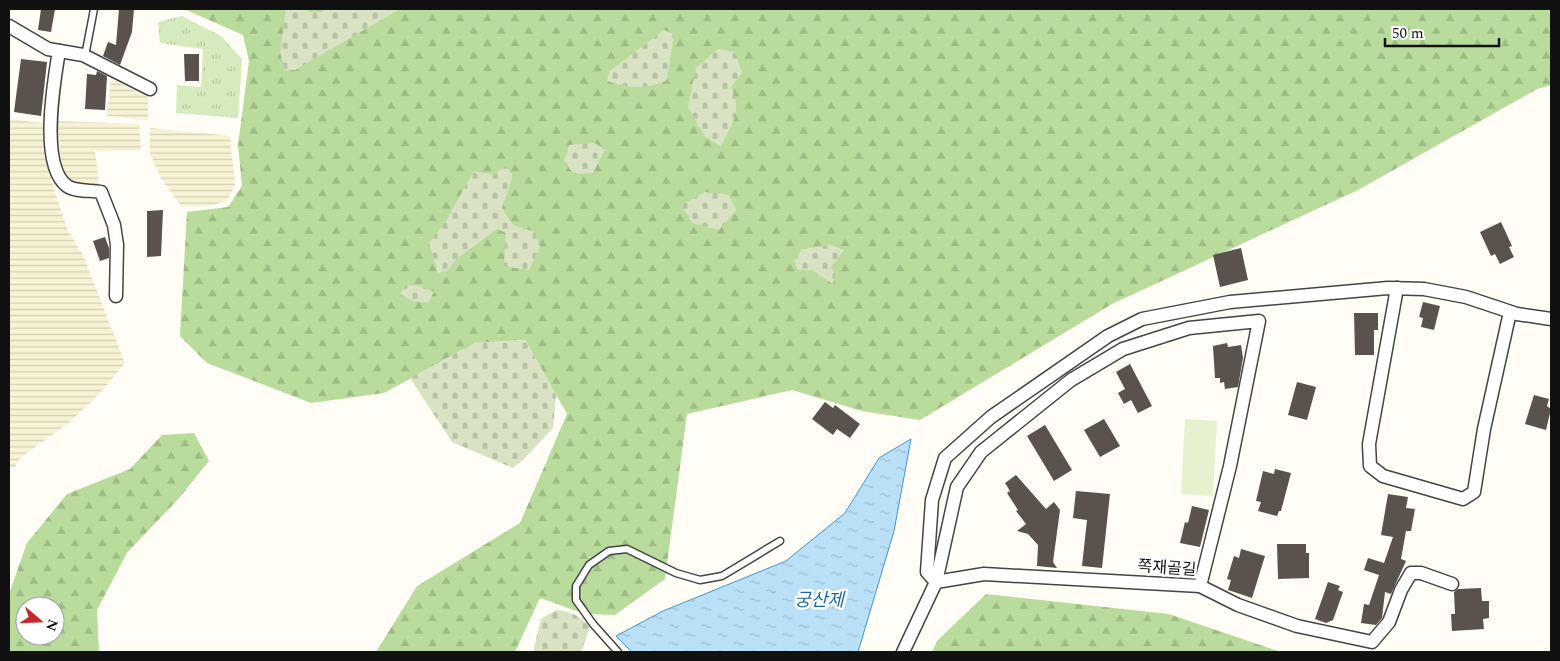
<svg xmlns="http://www.w3.org/2000/svg" width="1560" height="661" viewBox="0 0 1560 661" font-family="Spectral,'Noto Sans KR',serif">
	<style>
		.farmland { fill: url(#farmland-rules) }
		.grass { fill: url(#grass-tufts) }
		.forest { fill: url(#forest-firs); fill-rule: evenodd }
		.cemetery { fill: url(#cemetery-stones) }
		.pitch { fill: #e6f2cf }
		.water { fill: url(#water-ripples); stroke: #3f96cf }
		.building { fill: #5a524d }
		.lines { fill: none; stroke-linecap: round; stroke-linejoin: round }
		.service-casing { stroke: #444; stroke-width: 9 }
		.minor-casing { stroke: #444; stroke-width: 15 }
		.service { stroke: #fff; stroke-width: 6 }
		.minor { stroke: #fff; stroke-width: 12 }
		.labels { text-anchor: middle; dominant-baseline: central; stroke-width: 5; stroke-linejoin: round; paint-order: stroke }
		.street-label { font-size: 16px; fill: #111; stroke: #fff }
		.water-label { font-size: 18px; font-style: italic; fill: #1768a6; stroke: #fff }
	</style>
	<defs>
		<pattern id="farmland-rules" width="6" height="5" patternUnits="userSpaceOnUse" patternTransform="scale(1.25)"><rect width="6" height="5" fill="#f6f3d4"/><path d="M0 2.5h6" fill="none" stroke="#d2cfb5"/></pattern>
		<pattern id="grass-tufts" width="24" height="20" patternUnits="userSpaceOnUse" patternTransform="scale(1.25)"><rect width="24" height="20" fill="#d5ebbd"/><path d="M3 7l-1-3M5 7V3M7 7l1-3M15 17l-1-3M17 17v-4M19 17l1-3" fill="none" stroke="#b6c8a1"/></pattern>
		<pattern id="forest-firs" width="22" height="20" patternUnits="userSpaceOnUse" patternTransform="scale(1.25)"><rect width="22" height="20" fill="#b9dc9c"/><path d="M5 1l3.5 6h-7zM16 11l3.5 6h-7z" fill="#9ebc85"/></pattern>
		<pattern id="cemetery-stones" width="16" height="16" patternUnits="userSpaceOnUse" patternTransform="scale(1.25)"><rect width="16" height="16" fill="#d9e3c4"/><path d="M2 7V4a2 2 0 0 1 4 0v3zM10 15v-3a2 2 0 0 1 4 0v3z" fill="#b9c2a7"/></pattern>
		<pattern id="water-ripples" width="26" height="14" patternUnits="userSpaceOnUse" patternTransform="scale(1.25)"><rect width="26" height="14" fill="#b9e0f7"/><path d="M2 4q2-2 4 0t4 0M15 11q2-2 4 0t4 0" fill="none" stroke="#9ebfd3"/></pattern>
	</defs>
	<rect width="100%" height="100%" fill="#fffdf5"/>
	<!-- farmland -->
	<g class="farmland">
		<polygon points="111,79 148,97 148,120 107,116"/>
		<polygon points="9,119 43,123 52,183 68,231 83,255 125,363 103,390 71,421 20,458 14,468 9,468"/>
		<polygon points="57,121 139,124 141,150 95,151 99,184 73,184 63,174"/>
		<polygon points="150,128 230,136 235,185 227,201 209,206 182,207 162,180 150,154"/>
	</g>
	<!-- grass -->
	<polygon class="grass" points="182,16 221,36 242,59 238,118 176,113 177,85 201,87 203,49 160,43 158,22"/>
	<!-- forest -->
	<g class="forest">
		<polygon points="184,9 1551,9 1551,85 1537,89 1358,190 1112,304 920,420 862,411 792,390 687,414 665,579 615,615 585,614 540,598 515,652 376,652 417,586 520,523 567,414 525,340 475,343 384,393 311,403 207,363 180,336 187,212 228,207 242,186 238,145 249,61 243,35"/>
		<path d="M194 433 209 461 180 497 127 553 97 610 99 652H9V594L27 543 67 494 130 469 162 435ZM25 606H55V636H25Z"/>
		<polygon points="986,594 1169,614 1281,652 932,652 937,641"/>
	</g>
	<!-- cemetery -->
	<g class="cemetery">
		<polygon points="286,9 307,9 310,12 322,12 324,9 400,9 295,70 285,70 280,52"/>
		<path d="M664 30 674 34 667 80C647 90 628 88 607 81L610 71Z"/>
		<path d="M718 49 735 52 742 73 731 87C743 112 732 124 721 146L705 137 688 107 696 68Z"/>
		<polygon points="594,143 605,149 593,173 574,174 564,162 569,145"/>
		<polygon points="505,166 513,175 502,208 513,225 535,232 540,247 529,270 504,266 506,233 497,229 456,259 448,270 438,273 429,243 446,221 474,171 494,175"/>
		<polygon points="705,192 729,195 736,210 719,230 692,223 682,205"/>
		<polygon points="831,245 844,250 831,267 835,274 833,284 811,270 798,270 794,260 802,249"/>
		<polygon points="406,285 420,286 434,292 428,303 413,301 400,294"/>
		<polygon points="525,340 556,395 553,428 524,459 513,468 452,442 410,378 475,343"/>
		<path d="M556 610C571 611 580 616 590 627L581 652H533L541 619Z"/>
	</g>
	<!-- pitch -->
	<polygon class="pitch" points="1185,419 1217,421 1213,496 1181,494"/>
	<!-- water -->
	<polygon class="water" points="911,439 894,531 858,652 632,652 616,636 663,611 786,561 845,513 879,458"/>
	<!-- building -->
	<g class="building">
		<polygon points="41,9 55,9 51,32 38,30"/>
		<polygon points="119,9 134,9 132,32 120,65 103,56 108,42 116,45"/>
		<polygon points="184,54 199,54 199,81 185,81"/>
		<polygon points="21,59 47,62 41,116 14,112"/>
		<polygon points="97,71 107,76 105,110 85,109 87,74 96,75"/>
		<polygon points="163,210 161,256 147,257 147,211"/>
		<polygon points="1501,222 1512,246 1509,247 1514,257 1500,264 1495,254 1491,256 1480,232"/>
		<polygon points="105,237 109,248 109,258 100,261 93,241"/>
		<polygon points="1241,248 1248,280 1220,287 1213,255"/>
		<polygon points="1423,302 1440,306 1434,330 1421,327 1423,318 1419,317"/>
		<polygon points="1354,313 1378,313 1378,330 1374,330 1374,355 1355,355"/>
		<polygon points="1227,343 1228,347 1241,345 1243,358 1238,387 1225,389 1224,382 1220,383 1220,378 1215,378 1213,346"/>
		<polygon points="1130,364 1152,406 1138,413 1131,400 1124,404 1118,393 1125,389 1116,372"/>
		<polygon points="1297,382 1316,387 1307,420 1288,415"/>
		<polygon points="1534,395 1549,399 1547,406 1551,409 1546,430 1525,424"/>
		<polygon points="825,402 833,408 835,405 860,424 850,438 837,429 833,435 812,419"/>
		<polygon points="1104,419 1120,446 1100,457 1084,430"/>
		<polygon points="1045,425 1072,470 1054,481 1027,436"/>
		<polygon points="1275,469 1291,473 1281,511 1279,511 1277,516 1258,511 1261,502 1256,501 1263,471 1274,474"/>
		<polygon points="1016,475 1046,509 1054,502 1060,510 1053,562 1057,568 1037,566 1038,545 1028,534 1017,531 1026,524 1016,511 1018,510 1007,493 1010,491 1005,483"/>
		<polygon points="1076,491 1110,494 1102,568 1082,566 1087,520 1073,518"/>
		<polygon points="1388,494 1408,497 1406,508 1415,509 1411,531 1406,531 1401,559 1406,561 1391,594 1385,592 1382,618 1376,625 1361,623 1364,604 1369,605 1379,575 1364,570 1368,558 1384,563 1393,537 1381,535"/>
		<polygon points="1192,506 1209,510 1200,547 1180,543 1185,522 1188,523"/>
		<polygon points="1277,544 1306,544 1306,553 1309,553 1309,578 1278,579"/>
		<polygon points="1241,549 1265,556 1252,598 1228,590 1231,580 1227,579 1234,556 1239,558"/>
		<polygon points="1328,582 1340,586 1338,590 1343,592 1333,620 1326,623 1315,619"/>
		<polygon points="1481,588 1482,601 1489,601 1489,618 1483,619 1484,629 1452,631 1451,614 1455,614 1454,592 1458,589"/>
	</g>
	<g class="lines">
		<defs>
			<g id="service">
				<polyline points="85,56 94,9"/>
				<polyline points="618,652 593,624 576,600 576,586 589,565 609,551 627,549 676,573 700,580 722,576 780,541"/>
			</g>
			<g id="minor">
				<polyline points="9,26 48,49 83,55 150,89"/>
				<path d="M59 51C54 81 39 165 67 186 76 192 91 190 101 192L114 225 117 245 116 296"/>
				<polyline points="1397,288 1369,444 1370,466 1383,476 1463,499 1474,492 1484,429 1510,312"/>
				<polyline points="936,582 927,572 932,500 945,458 991,417 1108,336 1142,319 1230,302 1388,288 1424,289 1466,297 1517,314 1551,319"/>
				<polyline points="936,582 984,574 1200,586 1238,605 1297,626 1372,642 1389,622 1401,590 1411,573 1421,573 1452,584"/>
				<polyline points="903,652 936,582 957,487 981,452 1071,380 1123,349 1189,328 1259,321 1230,466 1200,586"/>
			</g>
		</defs>
		<!-- service casing -->
		<use href="#service" class="service-casing"/>
		<!-- minor casing -->
		<use href="#minor" class="minor-casing"/>
		<!-- service -->
		<use href="#service" class="service"/>
		<!-- minor -->
		<use href="#minor" class="minor"/>
	</g>
	<g class="labels">
		<!-- street labels -->
		<g class="street-label">
			<text transform="translate(1167 568) rotate(4)">쪽재골길</text>
		</g>
		<!-- water labels -->
		<g class="water-label">
			<text x="819" y="600">궁산제</text>
		</g>
	</g>
	<!-- border -->
	<rect width="1560" height="661" fill="none" stroke="#111111" stroke-width="20"/>
	<!-- north arrow -->
	<g transform="translate(40 621) rotate(109)"><circle r="24" fill="#ffffff" stroke="#a0a0a0"/>
	<path d="M0-4L9 19L0 12L-9 19Z" fill="#c4262e"/>
	<text y="-8" font-size="14" font-weight="bold" text-anchor="middle" fill="#111111">N</text>
	</g>
	<!-- scale -->
	<path d="M1385 38v8h114v-8" fill="none" stroke="#111111" stroke-width="2.5"/>
	<text x="1392" y="38" font-size="15" fill="#111111" stroke="#ffffff" stroke-width="4" paint-order="stroke">50 m</text>
</svg>
